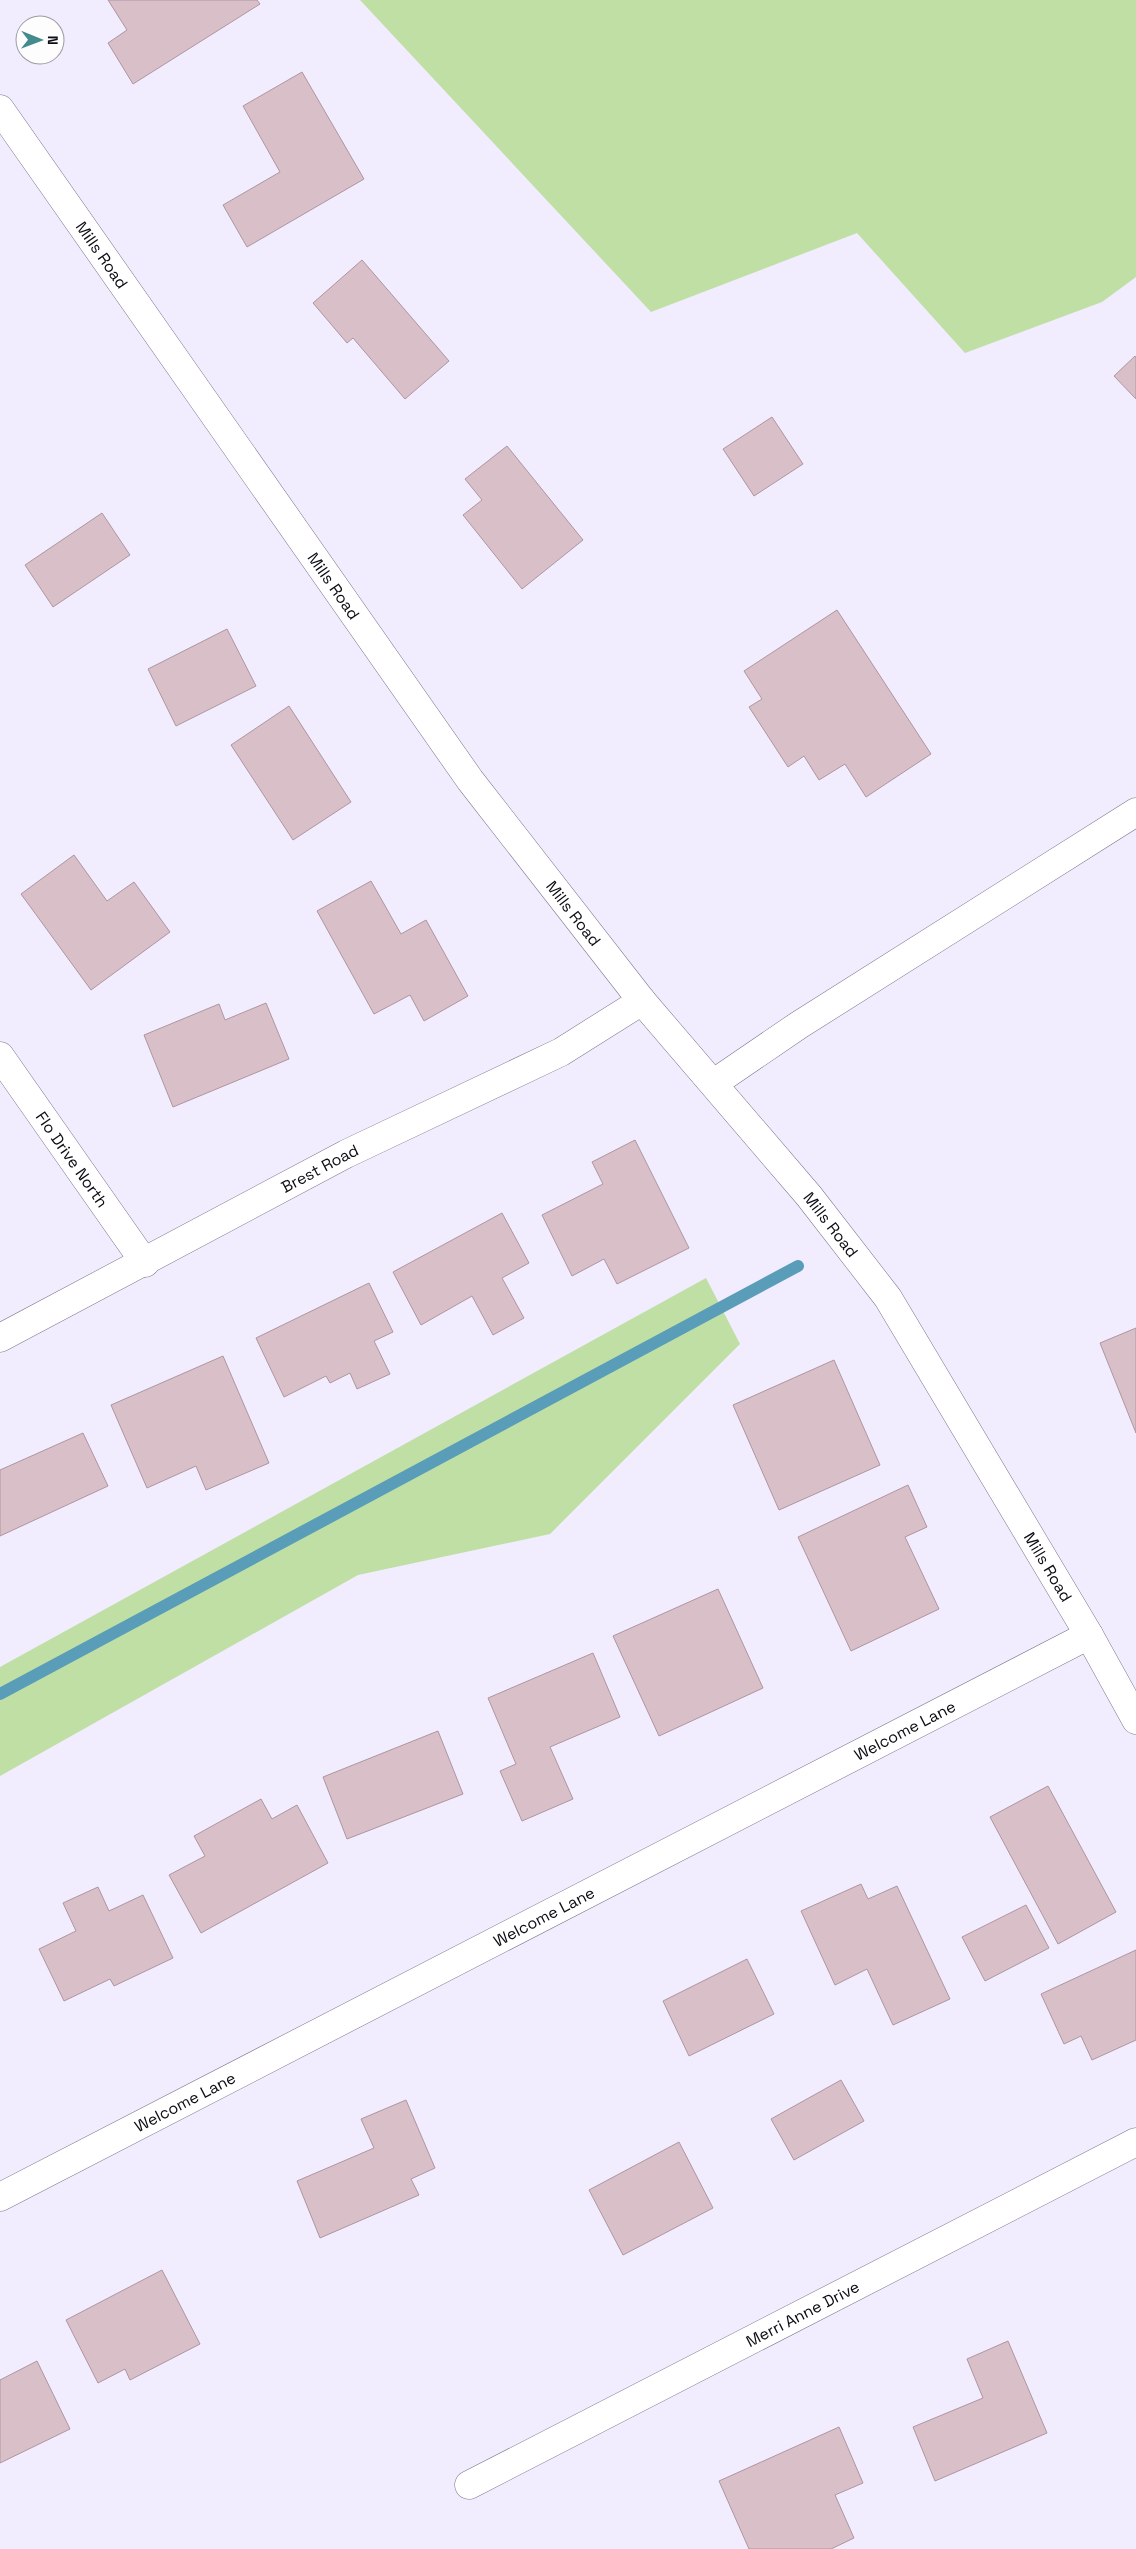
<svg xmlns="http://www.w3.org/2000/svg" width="1136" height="2549" viewBox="0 0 1136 2549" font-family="'Space Grotesk',sans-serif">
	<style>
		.green { fill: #bfdfa5 }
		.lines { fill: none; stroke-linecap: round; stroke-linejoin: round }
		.stream { stroke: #599db8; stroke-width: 12 }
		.building { fill: #d8bfc8; stroke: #ae969f }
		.minor-casing { stroke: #7e788c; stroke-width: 29 }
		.minor { stroke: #fff; stroke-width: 28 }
		.labels { text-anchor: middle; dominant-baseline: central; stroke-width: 4.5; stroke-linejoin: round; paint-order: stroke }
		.street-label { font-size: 16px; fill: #0d0b12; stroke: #fdfdfd }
	</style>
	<rect width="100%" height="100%" fill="#f1ecfe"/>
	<!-- green -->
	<g class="green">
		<polygon points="360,0 1136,0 1136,277 1102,302 965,353 857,233 651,312"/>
		<polygon points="706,1278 740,1344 550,1534 358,1575 0,1776 0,1667"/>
	</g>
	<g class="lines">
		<!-- stream -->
		<polyline class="stream" points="0,1694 798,1266"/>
	</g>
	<!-- building -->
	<g class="building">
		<polygon points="108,0 257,0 260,4 133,84 108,43 127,30"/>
		<polygon points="302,72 364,179 247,247 223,205 280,172 243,106"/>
		<polygon points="362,260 449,361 405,399 353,338 347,343 313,303"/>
		<polygon points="1135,356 1136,358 1136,399 1114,376"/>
		<polygon points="772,417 803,464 754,496 723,449"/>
		<polygon points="507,446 583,540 522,589 463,515 482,500 465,479"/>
		<polygon points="102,513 130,555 53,607 25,565"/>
		<polygon points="837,610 931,754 866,797 845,764 819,780 804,756 788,767 749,707 762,699 744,671"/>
		<polygon points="227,629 256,686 176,726 148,669"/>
		<polygon points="289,706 351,802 293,840 231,745"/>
		<polygon points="74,855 107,901 134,882 170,932 91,990 21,894"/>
		<polygon points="371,881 401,934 426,920 468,996 424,1021 410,995 374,1014 317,911"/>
		<polygon points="266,1003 289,1059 173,1107 144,1035 219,1004 225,1020"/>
		<polygon points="635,1140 689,1248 617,1284 604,1259 572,1276 542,1215 603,1184 592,1162"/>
		<polygon points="502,1213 529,1263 502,1278 524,1318 493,1335 472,1296 421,1325 393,1272"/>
		<polygon points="369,1283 393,1332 374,1341 390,1374 357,1389 350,1373 330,1383 326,1376 284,1397 256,1338"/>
		<polygon points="1136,1328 1136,1433 1100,1343"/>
		<polygon points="223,1356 269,1463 206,1490 196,1466 147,1488 111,1405"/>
		<polygon points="834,1360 880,1465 779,1510 733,1405"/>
		<polygon points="83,1433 108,1486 0,1536 0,1470"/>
		<polygon points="908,1485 927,1527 905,1537 939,1609 851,1651 798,1537"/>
		<polygon points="718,1589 763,1688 659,1736 613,1636"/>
		<polygon points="593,1653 620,1717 550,1747 573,1799 522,1821 500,1771 516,1764 488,1698"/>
		<polygon points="438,1731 463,1794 347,1839 323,1777"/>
		<polygon points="1048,1786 1116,1912 1058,1944 990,1817"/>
		<polygon points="261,1799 272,1819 297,1805 328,1863 201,1933 169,1875 205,1856 194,1836"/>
		<polygon points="861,1884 868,1899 897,1886 950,1999 893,2025 867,1969 835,1985 801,1911"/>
		<polygon points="98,1887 109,1911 143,1895 173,1958 114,1986 110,1979 64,2001 39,1949 76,1931 63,1903"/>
		<polygon points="1026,1905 1049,1948 985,1981 962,1937"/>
		<polygon points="1136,1950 1136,2040 1092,2060 1081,2036 1064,2044 1041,1994"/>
		<polygon points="747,1959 774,2014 689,2056 663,2001"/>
		<polygon points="841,2080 864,2121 794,2160 771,2119"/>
		<polygon points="406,2100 435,2168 411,2179 419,2195 320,2238 297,2181 374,2148 361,2119"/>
		<polygon points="679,2142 713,2208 623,2255 589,2190"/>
		<polygon points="162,2270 200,2344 130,2380 125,2369 98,2383 66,2320"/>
		<polygon points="1008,2341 1047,2433 935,2481 913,2427 983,2398 967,2359"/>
		<polygon points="37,2361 70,2429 0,2463 0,2380"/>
		<polygon points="839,2427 863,2483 835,2495 854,2538 831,2549 749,2549 719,2481"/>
	</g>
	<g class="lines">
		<defs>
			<g id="minor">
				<path id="s1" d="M0 109 470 780 642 1001 809 1196 888 1298 1089 1635 1136 1720"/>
				<path id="s2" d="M0 1056 145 1263"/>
				<polyline points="714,1083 799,1025 1136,812"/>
				<path id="s3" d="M0 1338 346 1154 561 1052 642 1001"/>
				<path id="s4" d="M0 2197 1089 1635"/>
				<path id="s5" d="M469 2485 1136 2142"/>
			</g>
		</defs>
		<!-- minor casing -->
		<use href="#minor" class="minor-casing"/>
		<!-- minor -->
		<use href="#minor" class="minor"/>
	</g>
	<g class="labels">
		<!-- street labels -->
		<g class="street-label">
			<text stroke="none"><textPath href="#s1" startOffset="178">Mills Road</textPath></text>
			<text stroke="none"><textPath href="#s1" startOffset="582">Mills Road</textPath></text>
			<text stroke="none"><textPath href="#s1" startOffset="988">Mills Road</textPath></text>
			<text stroke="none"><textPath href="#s2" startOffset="126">Flo Drive North</textPath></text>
			<text stroke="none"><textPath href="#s3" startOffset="362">Brest Road</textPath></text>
			<text stroke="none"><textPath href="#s1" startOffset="1392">Mills Road</textPath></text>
			<text stroke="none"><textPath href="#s1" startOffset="1798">Mills Road</textPath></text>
			<text stroke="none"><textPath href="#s4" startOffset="1018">Welcome Lane</textPath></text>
			<text stroke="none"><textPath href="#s4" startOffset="612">Welcome Lane</textPath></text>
			<text stroke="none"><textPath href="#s4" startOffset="208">Welcome Lane</textPath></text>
			<text stroke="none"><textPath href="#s5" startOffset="375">Merri Anne Drive</textPath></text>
		</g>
	</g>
	<!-- north arrow -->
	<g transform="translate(40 40) rotate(91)"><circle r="24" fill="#fdfdfd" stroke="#9d9c9f"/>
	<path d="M0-4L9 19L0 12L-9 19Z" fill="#438b8f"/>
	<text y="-8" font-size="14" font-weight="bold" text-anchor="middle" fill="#0d0b12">N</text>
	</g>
</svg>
